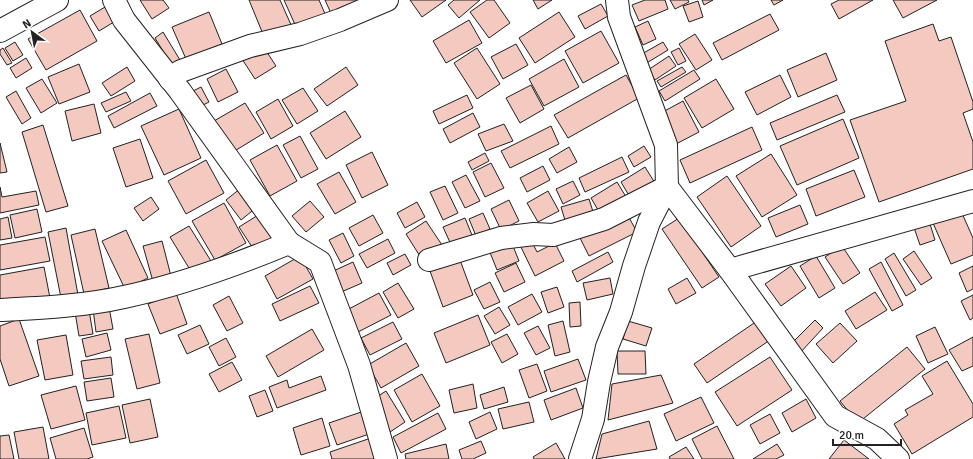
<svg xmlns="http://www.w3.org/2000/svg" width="973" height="459" viewBox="0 0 973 459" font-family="Signika,sans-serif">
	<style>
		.building { fill: #f3c9c0; stroke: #222 }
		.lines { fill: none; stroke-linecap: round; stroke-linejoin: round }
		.minor-casing { stroke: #222; stroke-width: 24 }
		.major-casing { stroke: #222; stroke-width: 24 }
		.minor { stroke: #fff; stroke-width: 22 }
		.major { stroke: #fff; stroke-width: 22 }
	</style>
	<rect width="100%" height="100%" fill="#fff"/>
	<!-- building -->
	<g class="building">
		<polygon points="140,0 163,0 169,8 152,19"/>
		<polygon points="249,0 280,0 292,27 265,39"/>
		<polygon points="284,0 319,0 326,16 297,29"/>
		<polygon points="325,0 357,0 360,8 334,20"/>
		<polygon points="410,0 446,0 422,17"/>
		<polygon points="454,0 480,0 459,18 448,5"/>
		<polygon points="487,0 494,0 510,23 489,38 470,12"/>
		<polygon points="533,0 552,0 538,9"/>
		<polygon points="645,0 665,0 668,9 639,21 632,5"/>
		<polygon points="670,0 688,0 689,2 675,9"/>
		<polygon points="702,0 713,0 704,5"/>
		<polygon points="771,0 783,0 774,5"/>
		<polygon points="839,0 873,0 839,19 831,4"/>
		<polygon points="893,0 937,0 903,18"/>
		<polygon points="698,1 703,17 689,22 683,6"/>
		<polygon points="601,4 608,16 585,29 578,16"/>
		<polygon points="105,7 114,22 99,31 90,16"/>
		<polygon points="80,10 97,41 46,70 28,39"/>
		<polygon points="209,12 222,44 186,59 172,27"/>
		<polygon points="559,12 575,37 535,63 519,38"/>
		<polygon points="770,14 779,30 722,60 713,43"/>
		<polygon points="469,20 482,43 446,63 433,41"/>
		<polygon points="648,21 656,39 643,45 635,27"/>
		<polygon points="933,24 939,41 951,37 973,102 973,109 963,113 973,142 973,169 879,202 850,120 906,101 885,41"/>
		<polygon points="601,31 619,63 583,83 565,51"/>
		<polygon points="163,32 180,60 171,64 155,38"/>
		<polygon points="695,34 712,60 696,70 679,44"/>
		<polygon points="15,42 23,55 13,61 5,48"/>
		<polygon points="663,42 668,50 645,64 640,55"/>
		<polygon points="516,44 528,65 503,79 491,57"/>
		<polygon points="263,46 276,66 255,79 242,59"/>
		<polygon points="3,48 12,63 7,65 0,54 0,50"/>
		<polygon points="477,48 500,84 477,99 454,63"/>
		<polygon points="679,48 686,61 678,65 671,52"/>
		<polygon points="826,53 837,80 798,97 787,70"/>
		<polygon points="669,56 676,66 655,80 648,70"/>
		<polygon points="26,58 32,68 16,78 10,68"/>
		<polygon points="564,59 579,87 544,106 529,79"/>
		<polygon points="79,64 90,92 59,104 48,77"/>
		<polygon points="127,67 135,81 111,96 102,83"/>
		<polygon points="346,67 358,85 327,106 314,89"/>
		<polygon points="682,67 686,72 661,87 657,81"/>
		<polygon points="226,69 238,92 218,102 207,79"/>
		<polygon points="694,70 700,79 665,101 659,91"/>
		<polygon points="626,75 639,98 568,138 554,115"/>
		<polygon points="780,75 791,97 757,115 745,92"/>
		<polygon points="42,79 57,103 41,113 26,88"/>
		<polygon points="716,79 734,109 702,128 684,98"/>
		<polygon points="531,85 544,109 520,123 506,98"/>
		<polygon points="201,87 209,102 201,106 193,91"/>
		<polygon points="303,88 318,111 297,124 282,100"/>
		<polygon points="16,91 31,118 22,124 6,97"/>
		<polygon points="126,92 131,101 106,112 101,103"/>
		<polygon points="150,93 157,106 114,128 108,116"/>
		<polygon points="467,95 473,108 439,124 433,111"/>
		<polygon points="837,95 845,112 777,140 770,123"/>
		<polygon points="278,99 293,126 271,139 256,112"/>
		<polygon points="683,101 699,132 674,145 659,114"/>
		<polygon points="245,103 264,133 233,152 214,121"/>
		<polygon points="94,104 101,133 72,141 65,111"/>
		<polygon points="179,109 201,158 164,175 141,126"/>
		<polygon points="345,111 361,137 326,159 310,133"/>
		<polygon points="473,113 480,127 450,143 443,129"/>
		<polygon points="843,119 859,158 797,185 780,146"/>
		<polygon points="504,124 513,141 486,151 478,134"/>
		<polygon points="43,125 68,206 46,212 22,132"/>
		<polygon points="551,126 559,144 510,168 501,151"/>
		<polygon points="752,127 762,150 690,183 680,160"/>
		<polygon points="300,136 318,169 301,178 283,145"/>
		<polygon points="140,139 153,178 126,187 113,148"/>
		<polygon points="0,143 7,172 0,173"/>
		<polygon points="277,145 297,181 270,196 250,160"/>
		<polygon points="644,146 651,157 634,167 628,156"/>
		<polygon points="569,147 577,162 557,173 549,159"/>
		<polygon points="372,152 388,185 362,198 346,165"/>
		<polygon points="485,153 489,161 472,170 468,162"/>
		<polygon points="771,154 797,195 762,217 736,176"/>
		<polygon points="622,157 629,172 585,192 579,178"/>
		<polygon points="206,160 224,193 186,214 168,181"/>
		<polygon points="491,163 504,188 485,197 473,172"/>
		<polygon points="543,166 550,180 527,192 520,178"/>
		<polygon points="645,167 655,183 631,199 621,182"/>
		<polygon points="854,170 865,197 816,216 806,189"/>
		<polygon points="339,172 356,202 335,214 317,184"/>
		<polygon points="466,175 480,201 465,208 452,182"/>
		<polygon points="727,176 761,226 731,247 697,197"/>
		<polygon points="573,181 580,195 563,204 556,189"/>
		<polygon points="617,182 628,200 601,215 591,198"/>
		<polygon points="445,186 458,213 443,220 430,192"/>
		<polygon points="0,187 2,197 36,191 39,205 0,213"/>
		<polygon points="241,188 257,207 241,220 226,200"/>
		<polygon points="548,191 559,211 538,222 527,203"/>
		<polygon points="151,197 159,209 143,221 134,208"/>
		<polygon points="589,199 595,218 567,227 561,207"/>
		<polygon points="509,200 519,221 501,230 491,209"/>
		<polygon points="310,201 324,217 306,232 292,216"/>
		<polygon points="417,202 425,217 405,228 397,213"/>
		<polygon points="957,202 973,238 973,255 951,264 929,214"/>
		<polygon points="224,203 246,243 215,260 192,221"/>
		<polygon points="800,205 808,224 776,237 768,218"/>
		<polygon points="37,209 42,232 15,238 10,215"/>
		<polygon points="926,211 935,240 920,245 910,216"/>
		<polygon points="263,212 277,235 254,250 239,227"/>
		<polygon points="483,213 490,229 476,236 469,219"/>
		<polygon points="627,214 637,232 589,256 580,238"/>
		<polygon points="373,215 383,233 359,246 349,228"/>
		<polygon points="8,217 12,238 0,240 0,219"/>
		<polygon points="465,218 474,240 453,249 443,227"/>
		<polygon points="679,218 719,277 702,288 662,229"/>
		<polygon points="426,221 444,248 423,261 406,234"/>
		<polygon points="189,226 211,261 192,273 170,237"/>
		<polygon points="66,228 78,295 61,298 48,232"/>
		<polygon points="95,229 109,288 84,294 71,235"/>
		<polygon points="126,230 148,278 125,289 102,241"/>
		<polygon points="343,233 354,256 341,263 329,240"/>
		<polygon points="529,236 537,252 555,243 564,261 535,276 518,241"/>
		<polygon points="45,237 50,261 0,270 0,245"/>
		<polygon points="388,239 395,253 367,268 359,254"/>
		<polygon points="162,241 172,280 154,285 143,246"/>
		<polygon points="511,241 519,261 497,270 489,250"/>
		<polygon points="842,246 860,273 843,284 825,257"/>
		<polygon points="914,251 932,278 921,285 903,259"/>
		<polygon points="608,252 613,262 577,282 572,271"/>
		<polygon points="894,253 916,290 906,296 885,259"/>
		<polygon points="405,254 411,265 393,275 387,263"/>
		<polygon points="300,256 313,279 277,299 265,276"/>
		<polygon points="816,256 835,288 819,298 800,266"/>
		<polygon points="460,260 473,295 443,307 430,271"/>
		<polygon points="353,262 362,283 339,293 329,273"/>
		<polygon points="881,262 903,305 892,311 869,269"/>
		<polygon points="516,263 525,282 504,292 495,273"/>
		<polygon points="791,266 806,288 781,306 765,284"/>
		<polygon points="973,266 973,289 967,292 959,273"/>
		<polygon points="44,267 50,298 0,307 0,275"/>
		<polygon points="610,278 613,294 587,300 583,283"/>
		<polygon points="687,278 696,293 676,304 668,289"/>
		<polygon points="490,282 500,302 484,309 474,290"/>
		<polygon points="398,283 414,309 398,318 383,292"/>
		<polygon points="310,286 319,303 280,321 272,304"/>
		<polygon points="557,287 564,307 548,313 541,292"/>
		<polygon points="875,292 887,310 856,329 845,311"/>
		<polygon points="176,293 187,324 160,334 148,304"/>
		<polygon points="379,293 391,315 358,332 347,310"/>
		<polygon points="532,294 542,312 518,325 508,307"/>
		<polygon points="973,295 973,318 970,320 961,301"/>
		<polygon points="229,296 243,323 227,331 213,305"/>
		<polygon points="580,302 581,326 570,327 569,303"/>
		<polygon points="109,307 113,329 96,332 93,309"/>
		<polygon points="499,307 510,325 495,334 484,316"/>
		<polygon points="89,310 93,334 79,336 75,312"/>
		<polygon points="478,315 490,345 446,363 434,333"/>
		<polygon points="19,319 39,376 9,386 0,359 0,326"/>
		<polygon points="815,320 823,328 799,354 790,345"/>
		<polygon points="563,321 570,352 555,356 548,325"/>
		<polygon points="628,321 652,328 646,346 623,339"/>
		<polygon points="757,321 770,340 707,383 694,364"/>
		<polygon points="393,322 402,339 370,355 361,338"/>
		<polygon points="840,323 857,341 833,363 816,344"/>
		<polygon points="200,325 209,344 187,354 178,335"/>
		<polygon points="538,326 550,348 536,355 524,333"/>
		<polygon points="935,327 948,354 928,363 916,336"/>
		<polygon points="312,329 324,350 278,377 266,356"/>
		<polygon points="107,333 111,350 86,357 82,339"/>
		<polygon points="149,334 160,383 137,389 125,339"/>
		<polygon points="507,334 518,354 502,363 491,342"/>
		<polygon points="66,335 73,375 45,380 37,340"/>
		<polygon points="973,337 973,366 962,371 949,350"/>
		<polygon points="226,338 236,357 219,366 209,347"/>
		<polygon points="406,343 419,366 381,388 368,365"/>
		<polygon points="907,347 925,369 858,423 840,401"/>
		<polygon points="617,351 645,351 646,374 618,374"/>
		<polygon points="111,357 113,375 84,379 81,361"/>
		<polygon points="770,357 792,390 737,426 715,392"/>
		<polygon points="578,359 586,380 551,392 544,371"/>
		<polygon points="947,361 973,404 973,417 912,454 894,424 908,415 905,410 933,394 922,376"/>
		<polygon points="232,362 242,380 219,392 209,374"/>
		<polygon points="537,364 547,391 529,398 519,370"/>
		<polygon points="422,374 440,406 412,422 394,390"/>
		<polygon points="661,375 673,403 608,420 612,384"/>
		<polygon points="321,376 326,390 277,408 269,387 287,380 289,388"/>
		<polygon points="111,378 114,397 87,401 84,382"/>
		<polygon points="473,384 477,408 454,413 449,390"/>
		<polygon points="76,386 85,420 51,429 41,395"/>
		<polygon points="504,387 508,402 484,409 480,395"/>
		<polygon points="576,388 583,408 551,420 544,400"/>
		<polygon points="265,390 273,411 257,417 249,396"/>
		<polygon points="386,391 405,422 390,432 371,401"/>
		<polygon points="701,397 714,423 676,441 664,414"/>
		<polygon points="150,399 158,437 130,443 122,405"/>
		<polygon points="806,399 816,418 792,432 782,413"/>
		<polygon points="529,402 534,422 503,429 498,409"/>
		<polygon points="119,406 126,438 92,445 86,413"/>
		<polygon points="367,410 375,432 337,445 329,423"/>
		<polygon points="490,412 497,429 476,439 469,422"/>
		<polygon points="438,413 446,429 401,453 393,437"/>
		<polygon points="770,414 780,433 760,444 750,425"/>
		<polygon points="322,418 330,446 301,455 293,428"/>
		<polygon points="649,421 657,449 596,459 602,434"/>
		<polygon points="717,426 734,459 702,459 692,439"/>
		<polygon points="43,427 49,459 19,459 14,432"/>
		<polygon points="84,428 93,457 87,459 56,459 50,438"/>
		<polygon points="9,435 14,459 0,459 0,436"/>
		<polygon points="371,438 378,459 332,459 330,452"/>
		<polygon points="844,440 869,459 829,459"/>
		<polygon points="481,441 486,453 473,459 462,459 459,450"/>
		<polygon points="556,443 565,459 534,459 533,457"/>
		<polygon points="446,444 449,459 406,459 405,454"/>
		<polygon points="777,444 784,455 776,459 753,459"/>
		<polygon points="686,447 694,459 670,459 669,457"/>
	</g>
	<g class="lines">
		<defs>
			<g id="minor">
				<polyline points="114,0 124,20 180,91 289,243"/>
				<polyline points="170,79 181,71 250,46 300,34 340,20 387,0"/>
				<polyline points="429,260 501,238 534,234 553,235 604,219 667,187 730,270 835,416 877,439 898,459"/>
				<polyline points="730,270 973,201"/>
				<path d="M0 310C41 308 84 306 124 297 181 285 236 265 289 243L320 262 359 365 386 459"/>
				<polyline points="580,459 593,419 599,382 607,347 621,312 634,266 649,222 667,187 666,145 619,17 617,0"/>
			</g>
			<polyline id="major" points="0,31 57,0"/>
		</defs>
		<!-- minor casing -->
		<use href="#minor" class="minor-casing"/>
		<!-- major casing -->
		<use href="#major" class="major-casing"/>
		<!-- minor -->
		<use href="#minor" class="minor"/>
		<!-- major -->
		<use href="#major" class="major"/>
	</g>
	<!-- north arrow -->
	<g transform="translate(32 32) rotate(328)" stroke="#ffffff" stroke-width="3" paint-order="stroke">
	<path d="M0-3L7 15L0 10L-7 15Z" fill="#222222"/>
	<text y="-6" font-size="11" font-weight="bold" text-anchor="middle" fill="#222222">N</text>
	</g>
	<!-- scale -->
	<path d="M833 439v6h68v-6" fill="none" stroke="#222222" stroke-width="2"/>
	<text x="839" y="439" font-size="12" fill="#222222" stroke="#ffffff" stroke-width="3" paint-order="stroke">20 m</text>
</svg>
